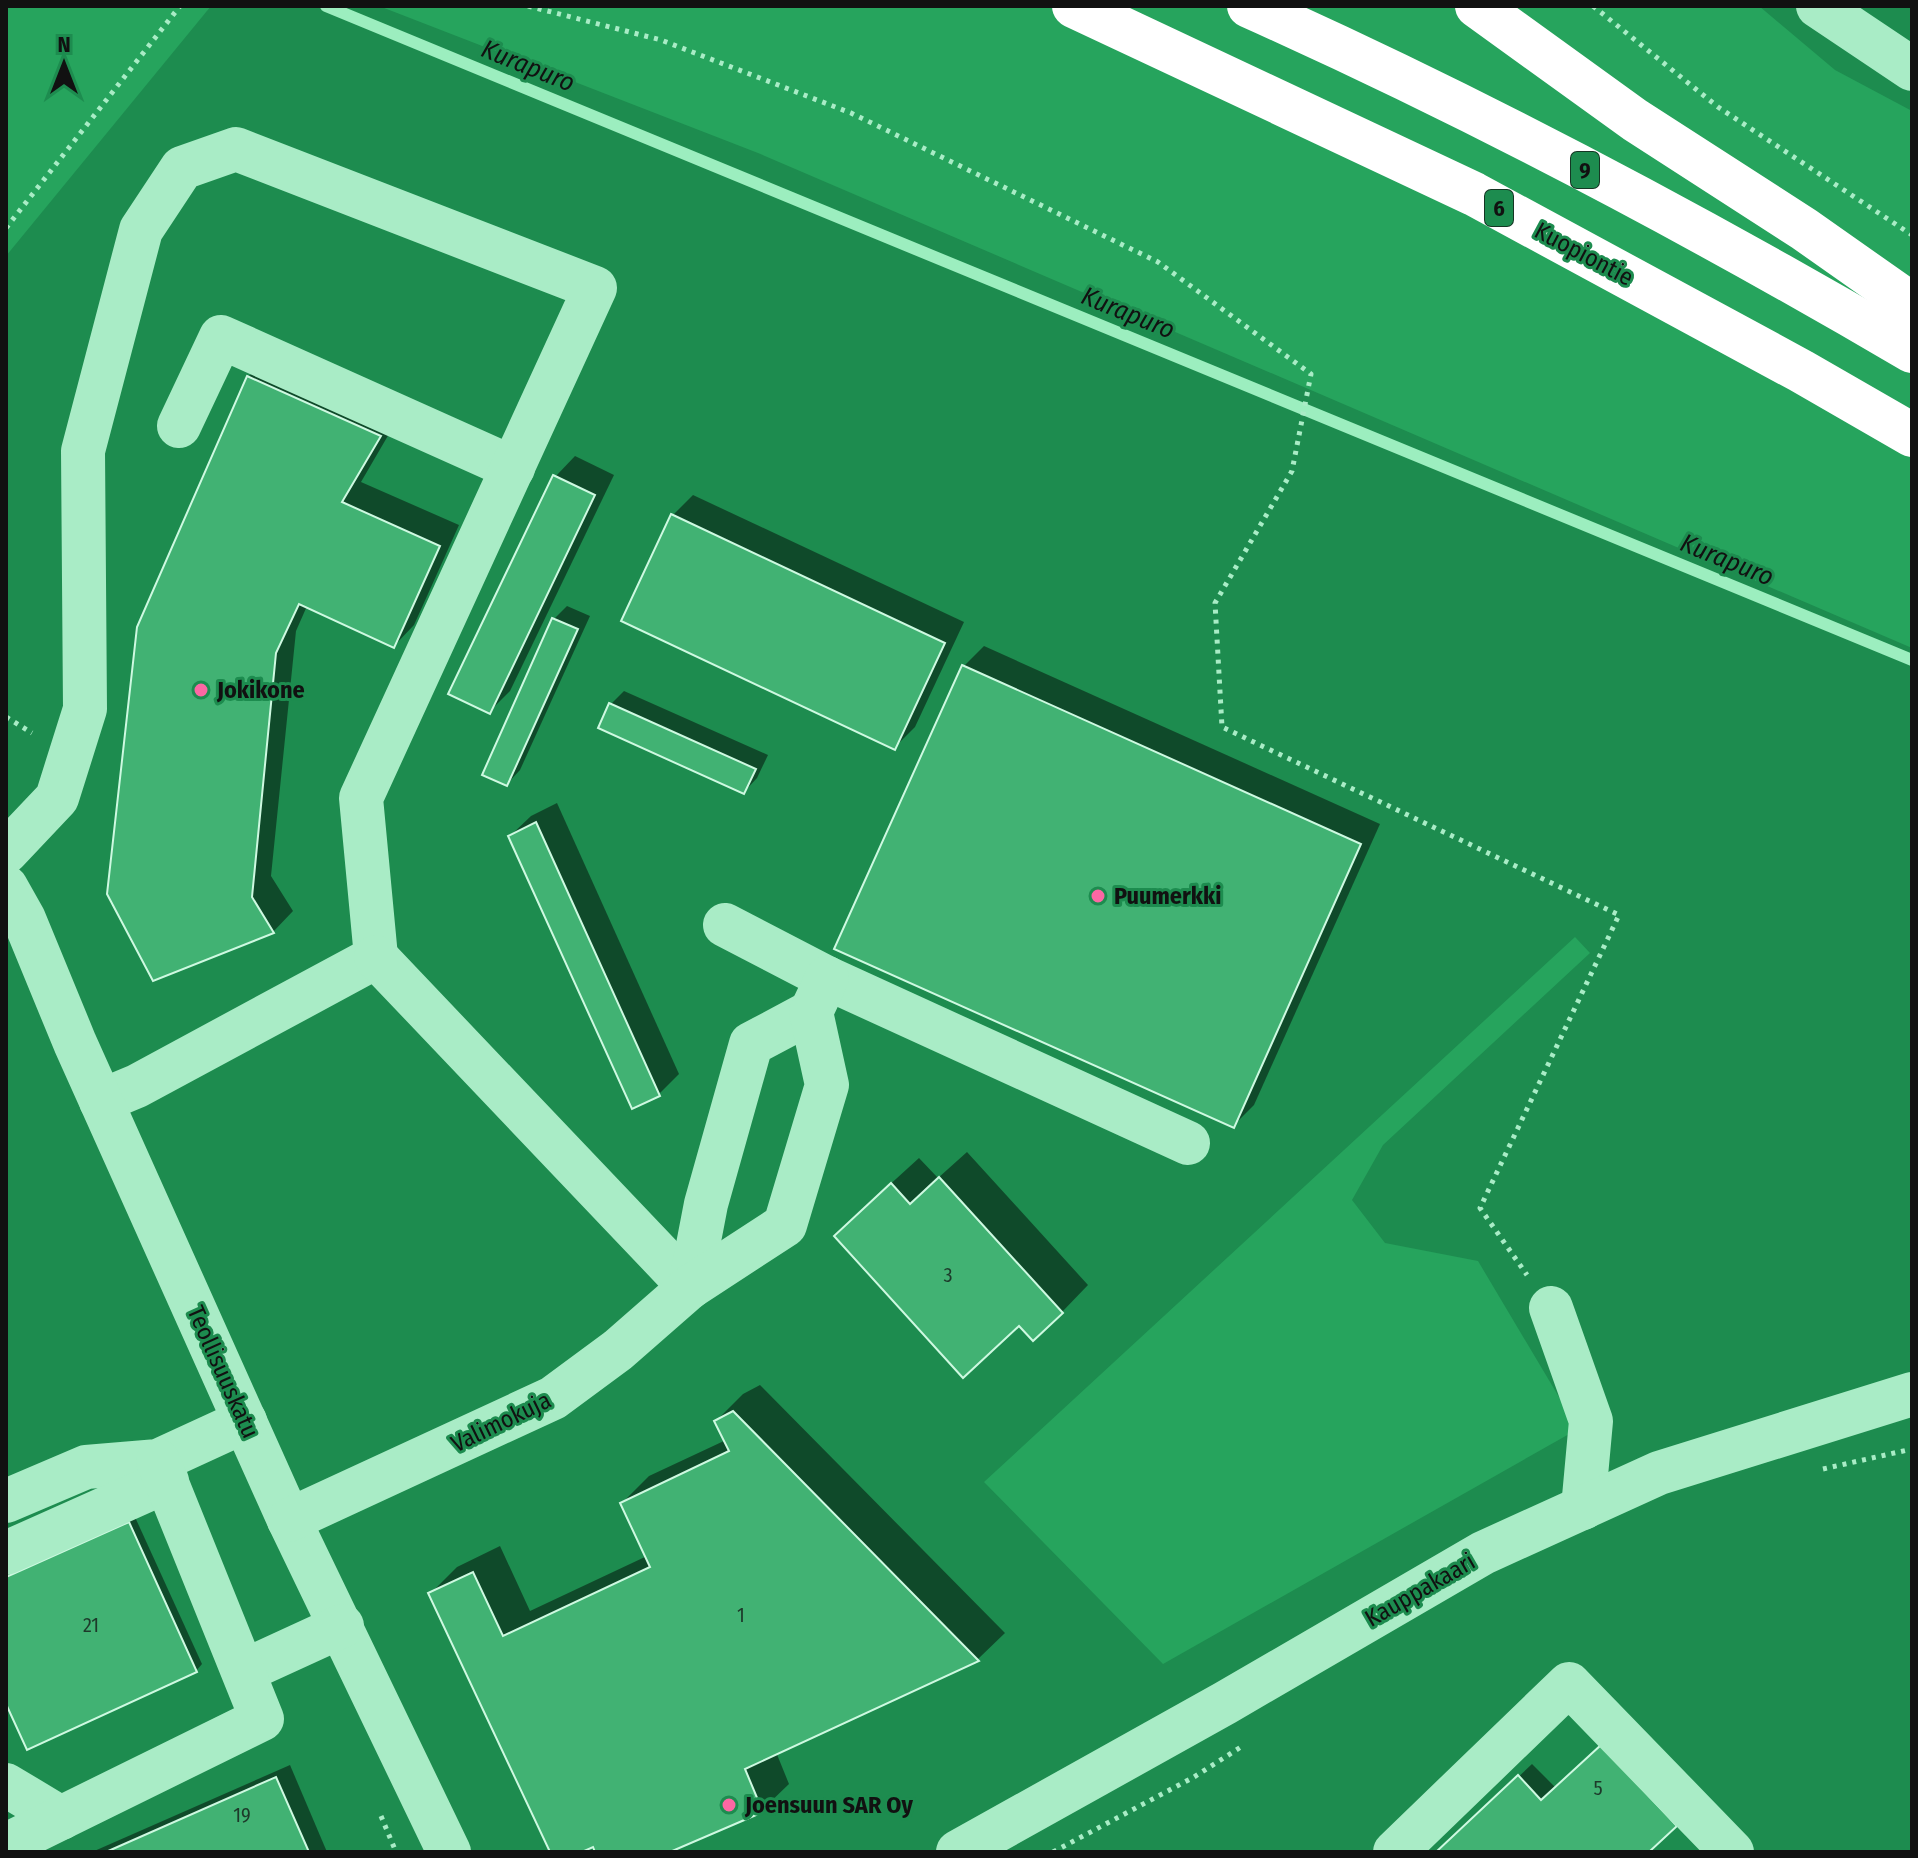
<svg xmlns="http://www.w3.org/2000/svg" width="1918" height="1858" viewBox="0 0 1918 1858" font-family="'Fira Sans Condensed',sans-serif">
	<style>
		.green { fill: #26a45d }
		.shadow { fill: #0007 }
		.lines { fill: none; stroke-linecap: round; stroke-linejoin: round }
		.stream { stroke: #9ceebf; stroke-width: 12 }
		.building { fill: #41b273; stroke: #cef9e1; stroke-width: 2 }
		.path { stroke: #a9ecc6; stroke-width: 5; stroke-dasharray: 4 6; stroke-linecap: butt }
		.minor { stroke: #a9ecc6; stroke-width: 44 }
		.highway { stroke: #fff; stroke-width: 44 }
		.poi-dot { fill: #fc67a3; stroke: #1d8c4f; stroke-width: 3 }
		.labels { text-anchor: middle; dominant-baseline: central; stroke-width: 6; stroke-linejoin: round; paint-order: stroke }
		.number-label { font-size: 20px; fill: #1d392a }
		.shield { fill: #1d8c4f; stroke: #153624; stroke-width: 2 }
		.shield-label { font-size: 22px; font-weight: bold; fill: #111 }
		.street-label { font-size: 24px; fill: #111; stroke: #1d8c4f }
		.poi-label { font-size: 24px; font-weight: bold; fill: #111; stroke: #1d8c4f; text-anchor: start }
		.water-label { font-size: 26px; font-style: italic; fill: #111; stroke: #1d8c4f }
	</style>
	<rect width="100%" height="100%" fill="#1d8c4f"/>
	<!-- green -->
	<g class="green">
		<polygon points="6,6 211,6 6,256"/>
		<polygon points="379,6 1759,6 1835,70 1912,111 1912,648 758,153"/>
		<polygon points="1575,937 1590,953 1383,1145 1352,1200 1385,1243 1478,1261 1578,1429 1163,1664 984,1482"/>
	</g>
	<!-- shadow -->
	<g class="shadow">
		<polygon points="269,356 400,415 361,482 459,525 414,625 394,646 307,606 296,631 271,876 293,911 273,932 154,979 248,377"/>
		<polygon points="575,456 614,475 510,691 490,711 555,477"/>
		<polygon points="693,495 964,622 915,727 895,747 673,515"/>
		<polygon points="567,606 590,616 520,770 507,784 554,619"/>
		<polygon points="984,646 1380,824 1254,1105 1233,1126 964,666"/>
		<polygon points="624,691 768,755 757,778 744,792 611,704"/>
		<polygon points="557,803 679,1074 659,1094 510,836 531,816"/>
		<polygon points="967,1152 1088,1285 1062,1312 1020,1323 863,1209 919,1158 938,1178"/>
		<polygon points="760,1385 1005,1633 978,1659 776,1752 789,1784 762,1810 664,1852 598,1852 594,1844 577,1852 552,1852 430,1594 457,1567 500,1546 530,1611 647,1556 622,1503 649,1476 726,1440 716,1421 743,1394"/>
		<polygon points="135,1517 202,1664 196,1671 6,1699 6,1576"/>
		<polygon points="1532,1764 1556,1788 1646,1852 1439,1852"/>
		<polygon points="290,1765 327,1852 92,1852"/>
	</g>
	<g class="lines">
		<!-- stream -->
		<polyline class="stream" points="326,6 1912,660"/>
	</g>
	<!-- building -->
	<g class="building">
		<polygon points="247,376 381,436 342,502 440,546 394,648 299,604 276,653 252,897 274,933 153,981 107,894 137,627"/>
		<polygon points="553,475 595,495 490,714 448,694"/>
		<polygon points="671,514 945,643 895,750 621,621"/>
		<polygon points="552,618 578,629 507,786 482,775"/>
		<polygon points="962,665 1361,844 1234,1128 834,949"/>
		<polygon points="609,703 756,769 744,794 598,728"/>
		<polygon points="536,822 660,1096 632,1109 508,836"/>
		<polygon points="939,1177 1063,1313 1033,1341 1019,1326 963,1378 834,1236 891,1183 910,1204"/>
		<polygon points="733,1411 979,1661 745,1769 763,1812 670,1852 595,1852 593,1847 582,1852 550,1852 428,1593 473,1572 503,1636 650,1567 620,1503 729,1451 714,1421"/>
		<polygon points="129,1522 197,1672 27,1750 6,1704 6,1577"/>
		<polygon points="1601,1745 1677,1826 1649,1852 1436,1852 1518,1775 1541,1800"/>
		<polygon points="276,1777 309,1852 106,1852"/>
	</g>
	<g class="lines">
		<!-- path -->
		<g class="path">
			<polyline points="528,6 661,40 851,113 1158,262 1311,374 1292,471 1215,603 1222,727 1619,915 1480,1208 1527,1275"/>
			<polyline points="1593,6 1718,107 1912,235"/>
			<polyline points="6,228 180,6"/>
			<polyline points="6,717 32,733"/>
			<polyline points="1823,1469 1912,1449"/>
			<polyline points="381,1816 396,1852"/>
			<polyline points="1053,1852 1194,1777 1244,1745"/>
		</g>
		<!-- minor -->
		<g class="minor">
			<polyline points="1818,6 1912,69"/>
			<polyline points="179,426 221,337 513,468"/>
			<polyline points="6,852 57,798 85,709 83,451 141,230 182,168 236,149 595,288 361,798 376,957 137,1086 101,1101"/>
			<polyline points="6,887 24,919 75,1043 289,1520 449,1852"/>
			<polyline points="725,925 827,978 1188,1143"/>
			<polyline points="376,957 690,1287"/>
			<polyline points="690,1287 706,1204 751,1044 811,1012"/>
			<polyline points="1551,1308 1591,1421 1583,1508"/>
			<polyline points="6,1501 86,1467 158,1461 245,1421"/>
			<polyline points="289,1520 553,1398 618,1350 690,1287 785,1225 827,1085 811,1012 827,978"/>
			<polyline points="6,1553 167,1481"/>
			<polyline points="244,1671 342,1626"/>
			<polyline points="6,1785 61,1818"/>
			<polyline points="8,1844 262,1719 158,1461"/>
			<polyline points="958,1852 1225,1703 1483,1553 1659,1473 1912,1394"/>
			<polyline points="1395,1852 1569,1684 1732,1852"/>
		</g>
		<!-- highway -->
		<g class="highway">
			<polyline points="1074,6 1474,194 1801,371 1912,435"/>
			<path d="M1249 6C1477 108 1697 225 1912 351"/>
			<polyline points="1477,6 1635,120 1804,229 1912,305"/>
		</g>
	</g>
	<!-- markers -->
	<g class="poi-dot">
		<circle cx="201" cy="690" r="8"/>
		<circle cx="1098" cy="896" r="8"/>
		<circle cx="729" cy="1805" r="8"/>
	</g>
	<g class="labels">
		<!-- number labels -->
		<g class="number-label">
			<text x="948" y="1275">3</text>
			<text x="741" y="1615">1</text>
			<text x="91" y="1625">21</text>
			<text x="1598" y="1788">5</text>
			<text x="242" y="1815">19</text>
		</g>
		<!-- shield labels -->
		<g class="shield">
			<rect x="1571" y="152" width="28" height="36" rx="6"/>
			<rect x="1485" y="190" width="28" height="36" rx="6"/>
		</g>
		<g class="shield-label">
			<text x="1585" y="170">9</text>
			<text x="1499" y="208">6</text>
		</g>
		<!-- street labels -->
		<g class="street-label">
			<text transform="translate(1584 254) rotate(28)">Kuopiontie</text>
			<text transform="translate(223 1372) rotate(66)">Teollisuuskatu</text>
			<text transform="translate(501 1422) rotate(-26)">Valimokuja</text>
			<text transform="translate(1420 1590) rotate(-30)">Kauppakaari</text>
		</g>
		<!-- poi labels -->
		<g class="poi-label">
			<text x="217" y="690">Jokikone</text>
			<text x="1114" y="896">Puumerkki</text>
			<text x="745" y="1805">Joensuun SAR Oy</text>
		</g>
		<!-- water labels -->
		<g class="water-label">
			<text transform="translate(528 66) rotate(22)">Kurapuro</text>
			<text transform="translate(1128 313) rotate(22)">Kurapuro</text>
			<text transform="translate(1727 560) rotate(22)">Kurapuro</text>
		</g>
	</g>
	<!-- border -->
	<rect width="1918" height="1858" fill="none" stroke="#111111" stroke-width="16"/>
	<!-- north arrow -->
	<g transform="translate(64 64)" stroke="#1d8c4f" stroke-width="6" paint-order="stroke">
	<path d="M0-6L14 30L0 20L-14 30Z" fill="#111111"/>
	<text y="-12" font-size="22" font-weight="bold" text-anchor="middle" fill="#111111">N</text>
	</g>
</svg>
